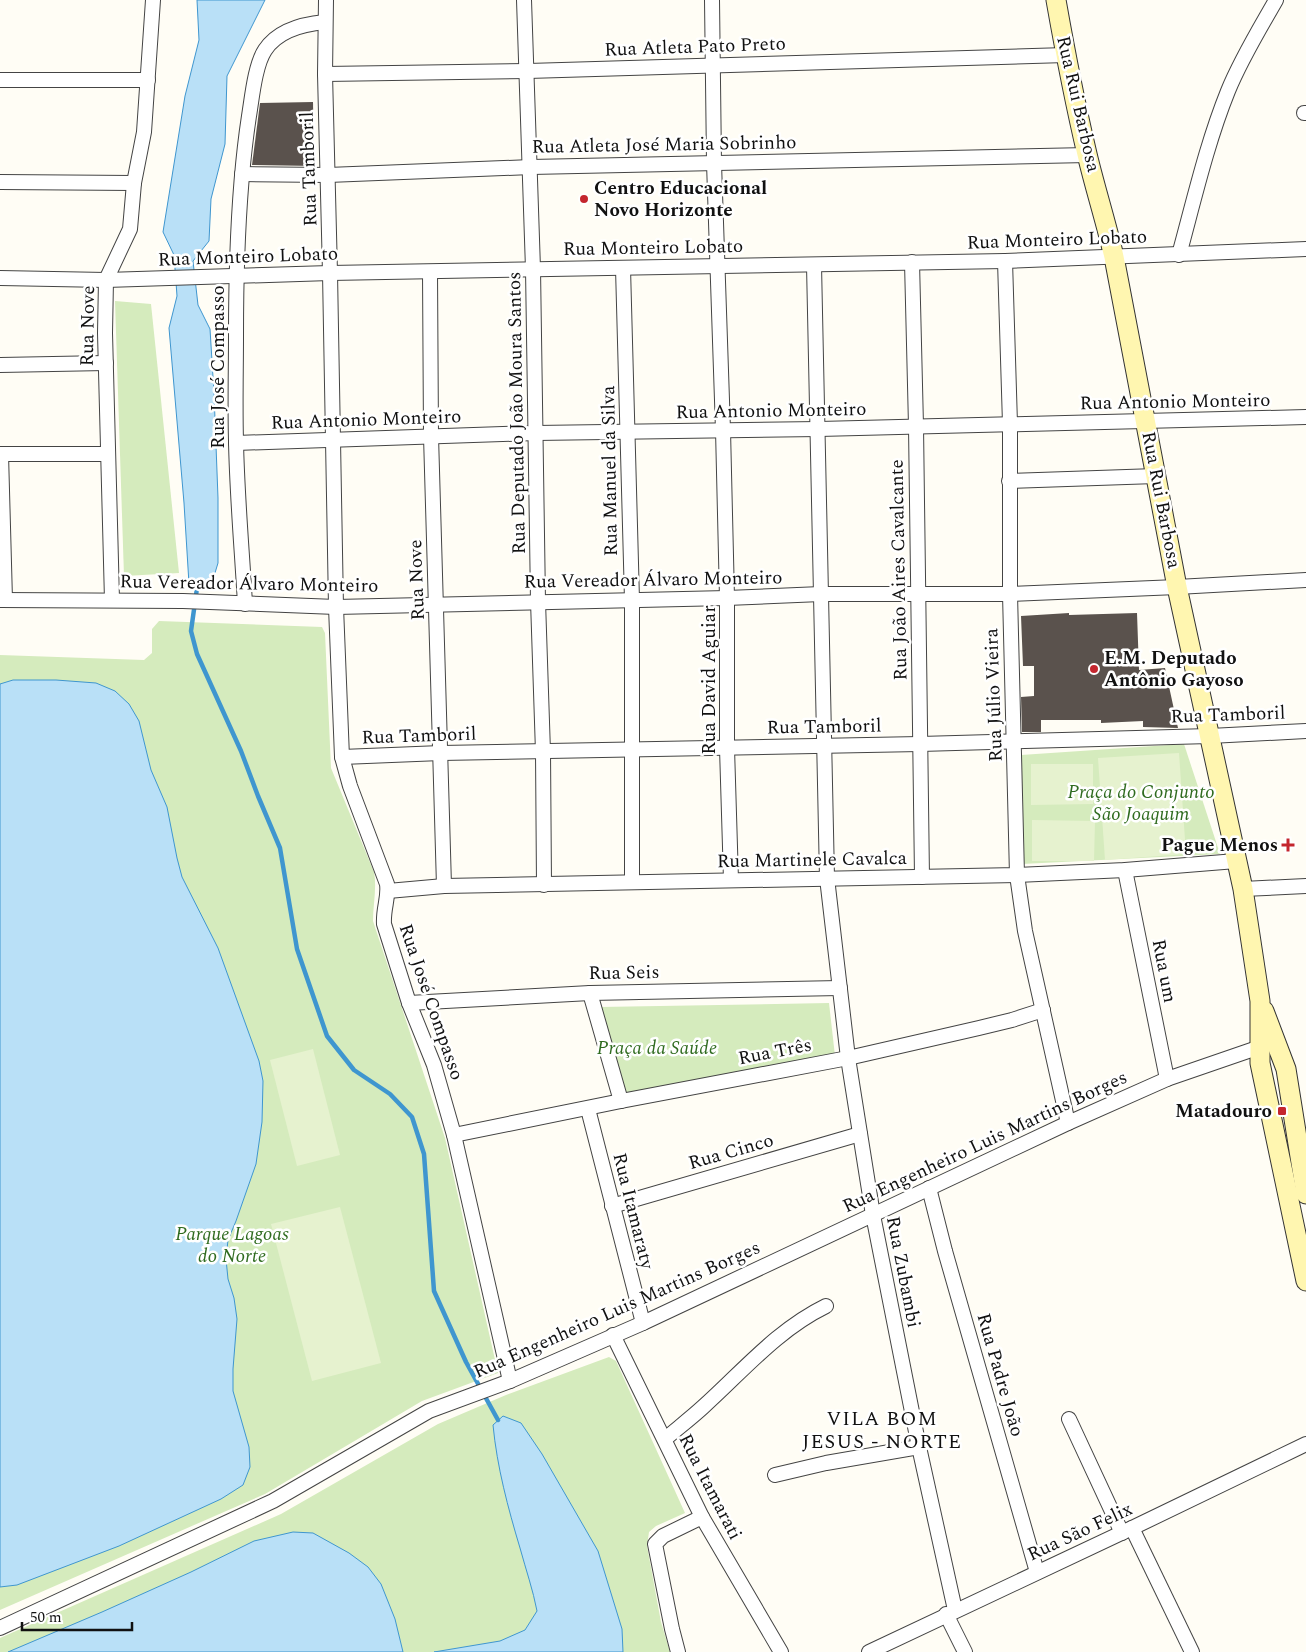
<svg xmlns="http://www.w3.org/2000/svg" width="1306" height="1652" viewBox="0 0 1306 1652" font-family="Spectral,serif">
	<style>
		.green { fill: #d5ebbd }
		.pitch { fill: #e6f2cf }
		.water { fill: #b9e0f7; stroke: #3f96cf }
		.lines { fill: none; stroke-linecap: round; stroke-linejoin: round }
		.stream { stroke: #3f96cf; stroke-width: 4.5 }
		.building { fill: #5a524d }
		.street-casing { stroke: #444; stroke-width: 16 }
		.secondary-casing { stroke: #333; stroke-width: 21 }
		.street { stroke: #fff; stroke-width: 14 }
		.secondary { stroke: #fff6b0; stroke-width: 19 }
		.poi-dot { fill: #c4262e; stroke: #fff; stroke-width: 2 }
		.labels { text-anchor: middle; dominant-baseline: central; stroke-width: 5; stroke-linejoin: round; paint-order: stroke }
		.street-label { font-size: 19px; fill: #111; stroke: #fff }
		.poi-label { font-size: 19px; font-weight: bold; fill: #111; stroke: #fff; text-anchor: start }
		.park-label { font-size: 19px; font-style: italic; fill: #2f6b1f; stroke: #fff }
		.neighbourhood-label { font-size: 20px; letter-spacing: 1px; fill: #111; stroke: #fff }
	</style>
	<rect width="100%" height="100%" fill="#fffdf5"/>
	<!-- green -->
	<g class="green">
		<polygon points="115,301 151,304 179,573 124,576"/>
		<path d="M159 621 322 627 325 633 331 768 374 872C377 888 373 905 373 921L445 1138 498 1373 422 1401 265 1494 0 1610V655L144 660 152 653V629Z"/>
		<polygon points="1184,744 1220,854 1022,864 1021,755"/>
		<polygon points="829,1003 835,1056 624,1096 600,1007"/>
		<polygon points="609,1357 616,1361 685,1513 656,1526 649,1532 647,1546 661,1622 670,1652 0,1652 0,1638 281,1514 438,1424 506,1395"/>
	</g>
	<!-- pitch -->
	<g class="pitch">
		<polygon points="1179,753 1186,854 1105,860 1098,758"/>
		<polygon points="1031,764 1093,764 1093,804 1031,805"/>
		<polygon points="1032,820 1095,821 1094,861 1032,861"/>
		<polygon points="313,1049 340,1155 297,1166 270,1060"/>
		<polygon points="340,1207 381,1363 312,1381 271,1224"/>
	</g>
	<!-- water -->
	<g class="water">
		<polygon points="197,0 265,0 227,76 225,144 211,199 209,241 193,261 198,305 210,329 214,393 218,498 218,563 211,586 198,586 189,584 184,503 169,328 177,296 174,255 163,232 185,96 199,40"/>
		<polygon points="13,680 56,680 96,683 115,691 129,704 139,721 151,770 167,807 177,858 182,877 218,948 259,1061 263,1081 262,1122 256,1164 236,1221 228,1240 226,1259 228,1279 234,1298 237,1319 233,1369 233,1391 249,1447 250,1467 243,1485 221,1499 119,1546 17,1585 0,1587 0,684"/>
		<path d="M503 1416 521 1423 542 1454 598 1551 622 1629 623 1652H434L500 1641 525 1630 537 1611C533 1590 526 1570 520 1548 508 1508 497 1467 493 1425Z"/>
		<polygon points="293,1532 313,1533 349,1553 368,1567 381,1584 395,1619 403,1652 8,1652 102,1612 191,1572 254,1541"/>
	</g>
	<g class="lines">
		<!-- stream -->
		<polyline class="stream" points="198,581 191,631 197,654 241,751 258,796 280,848 297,949 327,1036 354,1070 390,1094 412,1117 424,1154 434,1291 466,1362 498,1420"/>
	</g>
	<!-- building -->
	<g class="building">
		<polygon points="313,102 314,166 252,165 260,103"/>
		<polygon points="1069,613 1069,615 1137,613 1139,670 1165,668 1178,728 1143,727 1143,721 1101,723 1101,720 1041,720 1041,732 1022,732 1021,697 1034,696 1034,666 1023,666 1021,616"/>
	</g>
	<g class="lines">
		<defs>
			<g id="street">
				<path d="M326 0 325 74 330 273 336 607 342 757 350 786 387 884C389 898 383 908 384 924L409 1003 434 1065 454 1135 510 1381"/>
				<polyline points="524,0 533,269 538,601 543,752 544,885"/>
				<polyline points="712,0 714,163 723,430 727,598 727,748 731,880"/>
				<polyline points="325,74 528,71 1066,55"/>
				<polyline points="0,80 148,80"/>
				<polyline points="1304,113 1306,113"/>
				<polyline points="242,174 328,175 531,167 1088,155"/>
				<polyline points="0,182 134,183"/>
				<path d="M1179 255C1194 200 1207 143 1228 91 1241 59 1259 30 1276 0"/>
				<polyline points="1005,261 1010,424 1010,594 1017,875 1025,931 1068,1123"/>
				<polyline points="912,262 916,426 922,877"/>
				<polyline points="814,265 827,878 848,1058 873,1215 919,1447 955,1610"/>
				<polyline points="623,268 632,600 632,882"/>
				<polyline points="430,272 431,436 444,886"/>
				<polyline points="0,278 106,280 330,273 1005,261 1306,249"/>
				<polyline points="0,365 106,363"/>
				<polyline points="236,443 536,433 819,429 1306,417"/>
				<polyline points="0,454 108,454"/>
				<polyline points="1,454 5,600"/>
				<polyline points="1009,481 1156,476"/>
				<polyline points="0,600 183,601 336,607 727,598 821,594 1010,594 1177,587 1306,580"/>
				<polyline points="112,600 105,333 106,280 130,229 134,183 144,132 153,0"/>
				<path d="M245 604C242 550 237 496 236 441 235 406 236 370 236 335 236 262 238 188 249 116 252 98 255 65 265 50 278 30 303 24 325 22"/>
				<polyline points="342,757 441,753 920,744 1210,736 1306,731"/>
				<polyline points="1125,870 1167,1079"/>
				<polyline points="1243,889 1306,886"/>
				<polyline points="388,891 444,886 1017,875 1125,870 1236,861"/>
				<polyline points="590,993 621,1101"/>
				<polyline points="409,1003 590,993 840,988"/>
				<polyline points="588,1109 643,1323"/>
				<polyline points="454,1135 621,1101 848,1058 979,1028 1012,1020 1043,1010"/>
				<polyline points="929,1188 945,1251 1037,1572"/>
				<polyline points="612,1206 860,1134"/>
				<polyline points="613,1335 702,1517 781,1652"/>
				<polyline points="1069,1419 1122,1533"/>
				<path d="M665 1439C678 1428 691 1418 703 1407 743 1371 777 1330 826 1306"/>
				<polyline points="775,1475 826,1463 919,1447"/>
				<polyline points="1132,1528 1192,1652"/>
				<polyline points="946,1614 965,1652"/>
				<polyline points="0,1628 273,1501 429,1411 510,1381 643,1323 1068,1123 1167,1079 1260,1047"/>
				<polyline points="678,1652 672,1629 655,1544 663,1536 702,1517"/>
				<polyline points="869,1652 1132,1528 1306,1444"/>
			</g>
			<g id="secondary">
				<path d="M1056 0C1065 51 1075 103 1087 154 1095 188 1106 222 1114 257L1177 587 1243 889 1260 1001V1063L1306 1281"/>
				<polyline points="1264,1011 1286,1069 1306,1194"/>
			</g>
		</defs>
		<!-- street casing -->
		<use href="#street" class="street-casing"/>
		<!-- secondary casing -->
		<use href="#secondary" class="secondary-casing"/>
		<!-- street -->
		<use href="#street" class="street"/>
		<!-- secondary -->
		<use href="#secondary" class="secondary"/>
	</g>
	<!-- markers -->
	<g class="poi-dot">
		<circle cx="584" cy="199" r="5"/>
		<circle cx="1094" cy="669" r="5"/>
		<path d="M1285.5 837.5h5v5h5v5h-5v5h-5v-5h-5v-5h5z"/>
		<rect x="1277" y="1106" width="10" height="10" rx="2.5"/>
	</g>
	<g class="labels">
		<!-- street labels -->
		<g class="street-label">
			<text transform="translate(695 47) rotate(-2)">Rua Atleta Pato Preto</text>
			<text transform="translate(1078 104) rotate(77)">Rua Rui Barbosa</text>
			<text transform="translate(664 145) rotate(-1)">Rua Atleta José Maria Sobrinho</text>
			<text transform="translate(309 169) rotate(-92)">Rua Tamboril</text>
			<text transform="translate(1057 240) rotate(-2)">Rua Monteiro Lobato</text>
			<text transform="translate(653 248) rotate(-1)">Rua Monteiro Lobato</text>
			<text transform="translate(248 257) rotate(-2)">Rua Monteiro Lobato</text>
			<text transform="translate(88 326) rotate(-89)">Rua Nove</text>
			<text transform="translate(218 367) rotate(-90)">Rua José Compasso</text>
			<text transform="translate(1175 402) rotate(-1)">Rua Antonio Monteiro</text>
			<text transform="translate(771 411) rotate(-1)">Rua Antonio Monteiro</text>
			<text transform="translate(517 413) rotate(-91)">Rua Deputado João Moura Santos</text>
			<text transform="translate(366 420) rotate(-2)">Rua Antonio Monteiro</text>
			<text transform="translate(610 471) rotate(-91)">Rua Manuel da Silva</text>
			<text transform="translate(1161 500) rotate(79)">Rua Rui Barbosa</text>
			<text transform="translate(899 570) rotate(-91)">Rua João Aires Cavalcante</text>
			<text transform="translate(417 580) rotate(-92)">Rua Nove</text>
			<text transform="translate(653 580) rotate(-1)">Rua Vereador Álvaro Monteiro</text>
			<text transform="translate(249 584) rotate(1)">Rua Vereador Álvaro Monteiro</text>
			<text transform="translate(709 680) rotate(-90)">Rua David Aguiar</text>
			<text transform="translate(994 695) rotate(-92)">Rua Júlio Vieira</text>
			<text transform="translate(1228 715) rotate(-2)">Rua Tamboril</text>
			<text transform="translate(824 727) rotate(-1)">Rua Tamboril</text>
			<text transform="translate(419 736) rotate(-2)">Rua Tamboril</text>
			<text transform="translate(812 860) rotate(-1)">Rua Martinele Cavalca</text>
			<text transform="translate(1164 971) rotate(79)">Rua um</text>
			<text transform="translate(624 973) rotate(-1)">Rua Seis</text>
			<text transform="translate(431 1002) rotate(71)">Rua José Compasso</text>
			<text transform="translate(775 1052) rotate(-11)">Rua Três</text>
			<text transform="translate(985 1142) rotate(-25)">Rua Engenheiro Luis Martins Borges</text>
			<text transform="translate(731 1152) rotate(-16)">Rua Cinco</text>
			<text transform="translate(633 1211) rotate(76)">Rua Itamaraty</text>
			<text transform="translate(903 1272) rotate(79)">Rua Zubambi</text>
			<text transform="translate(617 1310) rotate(-24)">Rua Engenheiro Luis Martins Borges</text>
			<text transform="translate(1000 1375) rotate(74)">Rua Padre João</text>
			<text transform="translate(710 1487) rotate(63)">Rua Itamarati</text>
			<text transform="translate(1080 1532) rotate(-25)">Rua São Felix</text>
		</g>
		<!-- poi labels -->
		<g class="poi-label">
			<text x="594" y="188">Centro Educacional<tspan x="594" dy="22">Novo Horizonte</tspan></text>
			<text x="1104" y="658">E.M. Deputado<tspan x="1104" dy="22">Antônio Gayoso</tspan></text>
			<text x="1278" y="845" text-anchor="end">Pague Menos</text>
			<text x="1272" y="1111" text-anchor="end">Matadouro</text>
		</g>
		<!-- park labels -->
		<g class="park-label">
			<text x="1141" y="792">Praça do Conjunto<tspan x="1141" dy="22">São Joaquim</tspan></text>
			<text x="657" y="1048">Praça da Saúde</text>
			<text x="232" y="1234">Parque Lagoas<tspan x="232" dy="22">do Norte</tspan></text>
		</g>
		<!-- neighbourhood labels -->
		<g class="neighbourhood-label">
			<text x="882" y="1419">VILA BOM<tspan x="882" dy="23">JESUS - NORTE</tspan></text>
		</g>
	</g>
	<!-- scale -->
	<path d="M22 1622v8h110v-8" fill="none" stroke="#111111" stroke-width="2.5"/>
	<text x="30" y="1622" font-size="15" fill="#111111" stroke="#ffffff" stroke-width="4" paint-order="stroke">50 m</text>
</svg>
